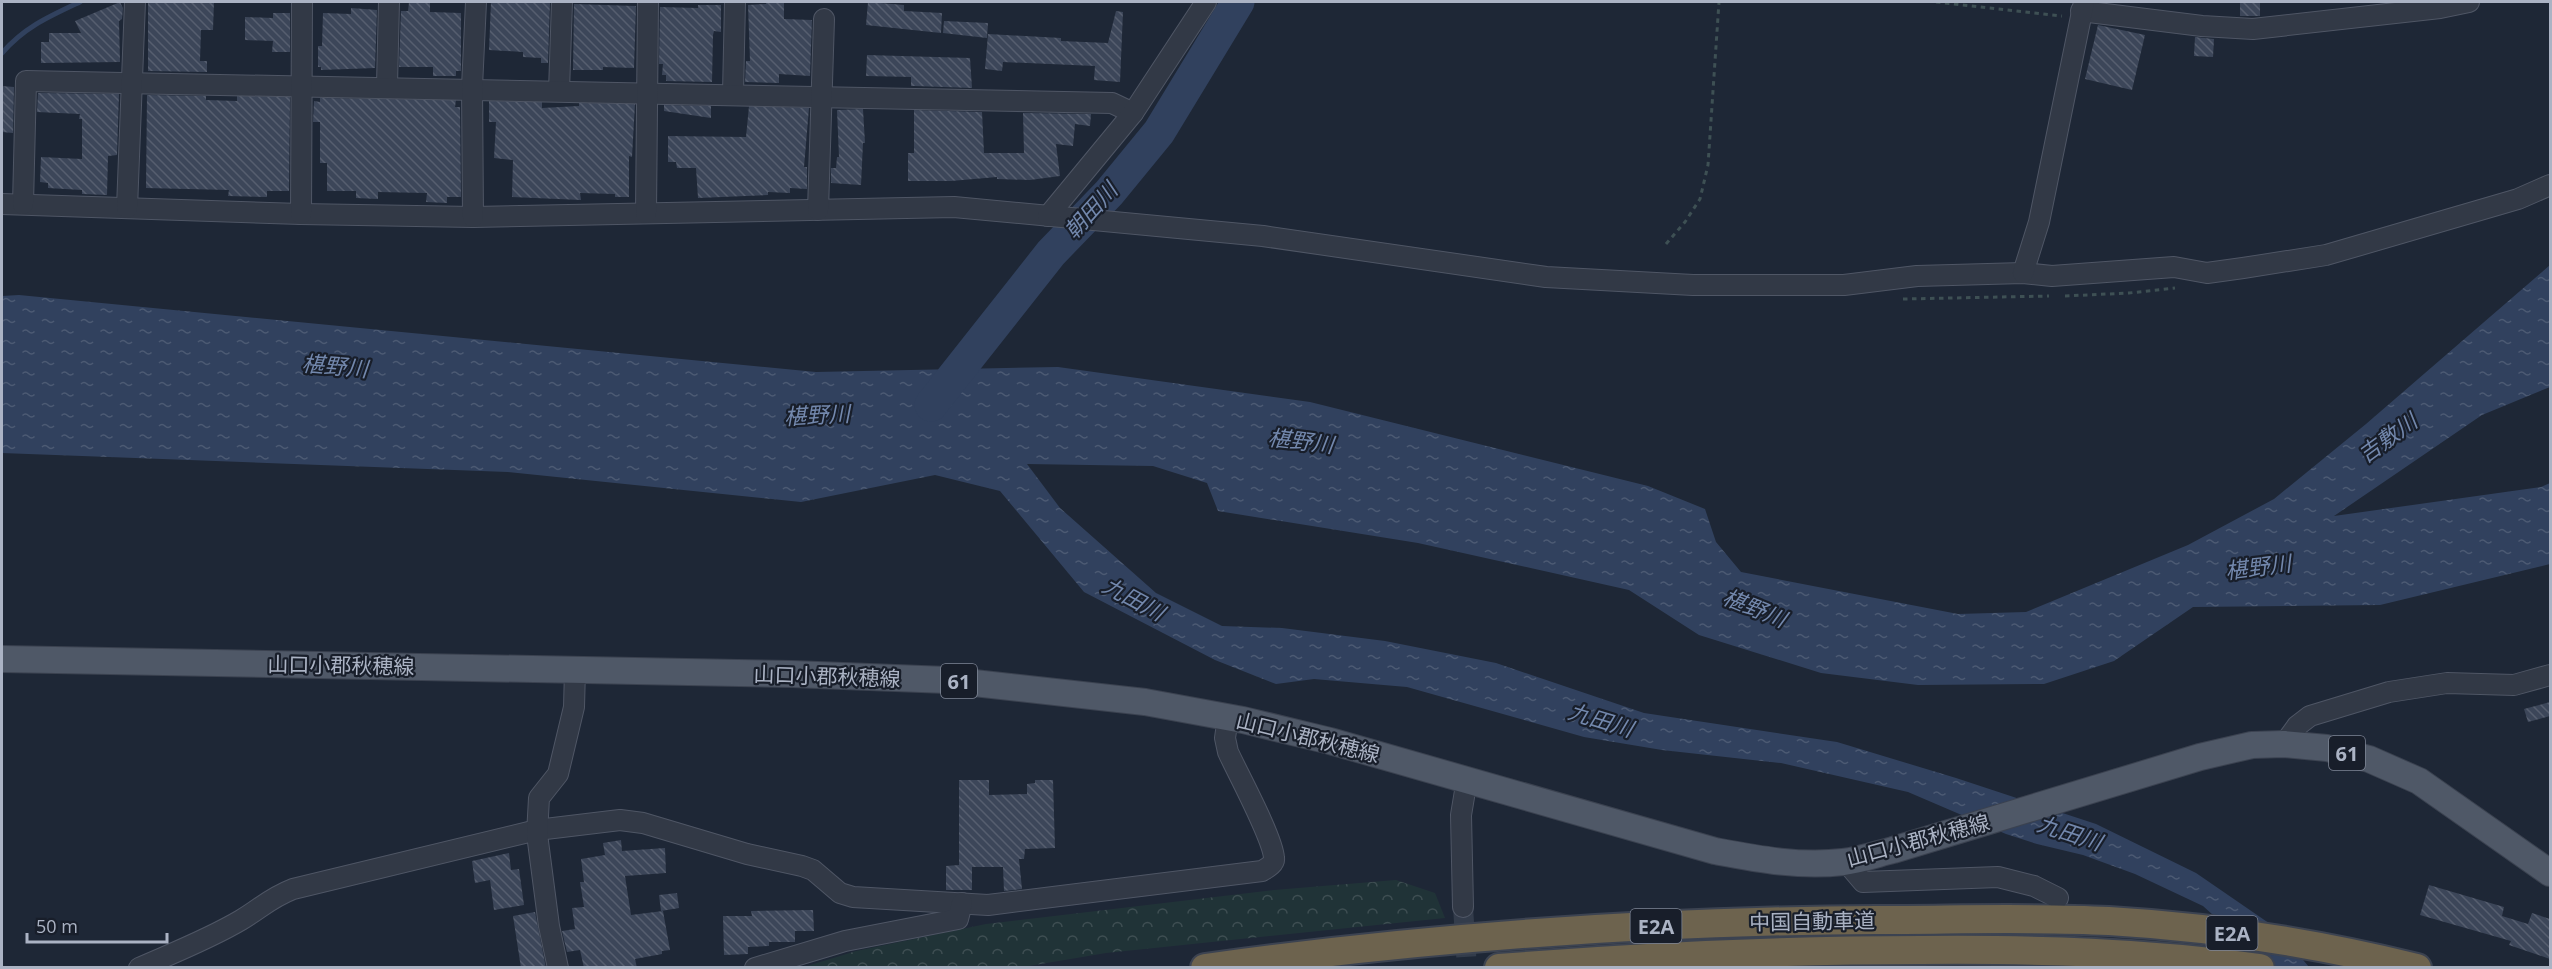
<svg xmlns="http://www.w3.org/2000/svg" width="2552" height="969" viewBox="0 0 2552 969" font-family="'Open Sans','Noto Sans JP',sans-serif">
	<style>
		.forest { fill: url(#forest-crowns) }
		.water { fill: url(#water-ripples) }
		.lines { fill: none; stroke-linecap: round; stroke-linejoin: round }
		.stream { stroke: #31415e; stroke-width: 5 }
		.river { stroke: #31415e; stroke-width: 33 }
		.building { fill: url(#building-back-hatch) }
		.minor-tunnel { stroke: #333c4b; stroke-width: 20; stroke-dasharray: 20 10; stroke-linecap: butt }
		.minor-casing { stroke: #4f5665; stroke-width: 22 }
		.major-casing { stroke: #3b4250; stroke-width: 28 }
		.highway-casing { stroke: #3c4351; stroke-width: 32 }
		.path { stroke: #3e5054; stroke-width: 3; stroke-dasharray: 4.5 4.5; stroke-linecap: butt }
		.minor { stroke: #323946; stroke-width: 20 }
		.major { stroke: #4f5867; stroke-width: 26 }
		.highway { stroke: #6d634e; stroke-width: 28 }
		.labels { text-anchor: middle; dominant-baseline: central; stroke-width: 4.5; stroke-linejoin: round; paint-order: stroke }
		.shield { fill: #181e2a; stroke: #7f8696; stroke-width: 1.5 }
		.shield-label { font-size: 20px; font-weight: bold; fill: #abb3c4 }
		.street-label { font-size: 21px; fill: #abb3c4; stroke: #181e2a }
		.water-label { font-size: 22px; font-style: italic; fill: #7388ad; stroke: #181e2a }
	</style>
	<defs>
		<pattern id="forest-crowns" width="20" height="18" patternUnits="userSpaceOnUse" patternTransform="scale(1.5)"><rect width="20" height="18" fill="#203337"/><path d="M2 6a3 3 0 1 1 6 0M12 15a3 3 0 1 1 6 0" fill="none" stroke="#3e4e52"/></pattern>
		<pattern id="water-ripples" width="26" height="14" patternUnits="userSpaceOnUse" patternTransform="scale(1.5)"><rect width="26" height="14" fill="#31415e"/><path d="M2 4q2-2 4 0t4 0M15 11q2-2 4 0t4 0" fill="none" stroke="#4c5a73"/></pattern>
		<pattern id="building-back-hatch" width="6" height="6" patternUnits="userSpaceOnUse" patternTransform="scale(1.5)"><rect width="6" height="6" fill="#3c4659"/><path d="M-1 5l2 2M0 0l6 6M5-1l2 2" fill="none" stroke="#565e6f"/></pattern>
	</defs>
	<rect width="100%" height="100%" fill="#1e2736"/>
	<!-- forest -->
	<polygon class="forest" points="1396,880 1435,893 1445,918 1106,953 1023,967 804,967 856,951 986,924 1274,890"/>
	<!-- water -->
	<polygon class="water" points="2550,265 2550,387 2482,415 2334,516 2541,487 2550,483 2550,564 2380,605 2193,607 2114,661 2044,684 1918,685 1821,673 1699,635 1629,590 1418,543 1218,511 1207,483 1153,466 1027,464 1060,508 1156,593 1222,626 1282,628 1385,641 1496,663 1644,713 1837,742 1956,778 2096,824 2196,873 2276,928 2309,967 2271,967 2203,906 2135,874 2083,855 2037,844 2006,834 1908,792 1781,763 1662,750 1584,737 1407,687 1314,679 1276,684 1215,660 1084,592 1000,491 935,475 801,502 508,472 2,453 2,296 19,295 816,372 1058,367 1310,402 1648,486 1705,509 1716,542 1741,572 1958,614 2026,612 2188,545 2274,499 2366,424"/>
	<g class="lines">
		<!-- stream -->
		<path class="stream" d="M2 53C25 27 48 17 80 2"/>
		<!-- river -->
		<polyline class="river" points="931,405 1051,253 1109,193 1159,132 1238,2"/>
	</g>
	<!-- building -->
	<g class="building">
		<polygon points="120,2 123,8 122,19 119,21 120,62 41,63 41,42 49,42 49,33 81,33 75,21"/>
		<polygon points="148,2 214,2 213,30 201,30 200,61 207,61 207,72 148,71"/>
		<polygon points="409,2 430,2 430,12 461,13 461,71 456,71 456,76 433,76 433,67 399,67 401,11 408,11"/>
		<polygon points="491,2 550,2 548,63 541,63 541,58 523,57 523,52 489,50"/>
		<polygon points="766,2 784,2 784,19 812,20 810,76 779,74 779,83 745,82 746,61 750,61 748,5 766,4"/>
		<polygon points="868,2 904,5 904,11 942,13 941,33 866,25"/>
		<rect x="2240" y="2" width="20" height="14"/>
		<polygon points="574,4 636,6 634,68 603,67 603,70 573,70"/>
		<polygon points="698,5 721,5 721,32 714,31 713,35 712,82 666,81 666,75 662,75 663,64 659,64 660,7 698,8"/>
		<polygon points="351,8 377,10 375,68 321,70 321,67 318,67 318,46 322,46 323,13 351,14"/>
		<polygon points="1116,11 1123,12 1120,82 1094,80 1095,66 1003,62 1002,71 985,69 988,34 1061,38 1061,41 1108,43"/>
		<polygon points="273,13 290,13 290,52 272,52 273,41 245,40 245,17 273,18"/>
		<polygon points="944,21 988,23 987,38 943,33"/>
		<polygon points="2098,25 2145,35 2132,90 2085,79"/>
		<polygon points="2195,37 2214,39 2213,57 2194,56"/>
		<polygon points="867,55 970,58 972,88 915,86 911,86 911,77 866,76"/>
		<polygon points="2,86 14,87 13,133 2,132"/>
		<polygon points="38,93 119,94 117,155 108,156 107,195 82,194 82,190 48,188 48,183 40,182 41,157 82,159 82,119 79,119 80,114 37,112"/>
		<polygon points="147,95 206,96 206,100 237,101 237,96 290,97 289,191 267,191 267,197 228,196 229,190 146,188"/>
		<polygon points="320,98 456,100 455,107 460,107 461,197 447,197 447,203 426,202 427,193 378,192 378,199 356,198 356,191 327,191 327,163 320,163 320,122 313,122 314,101 320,102"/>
		<polygon points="489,101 542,102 542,108 579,106 579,103 635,104 632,157 629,156 629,197 615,197 615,194 580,193 581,200 512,197 513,160 494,158 496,122 489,122"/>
		<polygon points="664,105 711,106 711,118 664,111"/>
		<polygon points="749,106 809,108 804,167 807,167 807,189 790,188 790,193 768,192 768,195 698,198 696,168 677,168 676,162 668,162 668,136 746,137"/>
		<polygon points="863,109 865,143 863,143 861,185 831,183 831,168 836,168 837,157 839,157 837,110"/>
		<polygon points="914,110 982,112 984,153 1024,153 1023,113 1091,114 1090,126 1075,124 1073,146 1056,144 1060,176 1030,180 997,179 997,177 951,181 908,181 908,153 914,153"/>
		<polygon points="2550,702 2550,716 2528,722 2524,709"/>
		<polygon points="959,780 989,780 989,795 1027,794 1027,784 1035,783 1035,780 1053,780 1055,848 1025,849 1024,859 1019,859 1022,889 1004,891 1003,867 972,867 972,890 946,890 946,866 959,865"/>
		<polygon points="621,840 622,851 665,848 666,873 625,876 631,915 663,911 670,950 662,951 662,954 635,959 637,968 584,968 580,950 567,952 562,931 575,929 572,908 584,907 580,882 584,882 581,859 605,855 603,843"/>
		<polygon points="509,853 511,870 519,869 524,905 494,910 490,880 475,883 472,861"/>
		<polygon points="2429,885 2504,907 2502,916 2528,924 2532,913 2550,919 2550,959 2509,945 2511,941 2420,915"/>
		<polygon points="677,893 679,908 661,911 659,895"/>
		<polygon points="813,910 814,931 795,931 795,942 769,942 769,946 748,947 748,954 724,955 723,916 752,916 751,911"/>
		<polygon points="535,912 546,968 521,968 513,916"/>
	</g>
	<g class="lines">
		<!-- minor-tunnel -->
		<polyline class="minor-tunnel" points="1463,907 1467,968"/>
		<defs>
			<g id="minor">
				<polyline points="2081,11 2202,26 2253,29 2440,8 2469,2"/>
				<polyline points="387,85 389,2"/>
				<polyline points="559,91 562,2"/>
				<polyline points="733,93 735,2"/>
				<polyline points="2,204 301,214 473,217 954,207 1263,236 1546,277 1693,285 1844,285 1917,276 2023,273 2052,276 2174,267 2207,273 2243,268 2326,255 2518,199 2550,185"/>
				<path d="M23 204 26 81C388 86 750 94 1112 103L1133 113"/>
				<polyline points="127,208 135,2"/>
				<polyline points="818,210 824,19"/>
				<polyline points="646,213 648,2"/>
				<polyline points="301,214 302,2"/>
				<polyline points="1048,216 1133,113 1206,2"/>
				<polyline points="473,217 472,87 476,2"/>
				<polyline points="2023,273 2039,222 2084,2"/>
				<polyline points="2284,744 2297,726 2310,716 2389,692 2447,683 2514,685 2550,675"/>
				<polyline points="1846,862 1863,882 1998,877 2034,886 2058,898"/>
				<polyline points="1463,907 1461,815 1467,779"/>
				<path d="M139 968C173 953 209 939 241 920 261 908 270 898 293 889L537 830 620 820 643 823 747 854 802 866 813 870 840 893 853 897 988 905 1262 871C1267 868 1275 864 1274 858 1273 838 1238 774 1228 752L1225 738 1228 717"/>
				<polyline points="558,968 549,926 537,834 539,798 558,774 574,707 575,670"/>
				<polyline points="755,968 845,941 958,919 962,903"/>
			</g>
			<path id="major" d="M2 659 792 674 947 680 1145 702 1243 720 1330 741 1715 851C1758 859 1799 867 1843 862 1860 860 1877 854 1893 850L2200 757 2252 745 2284 744 2327 748 2369 759 2419 781 2550 873"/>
			<g id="highway">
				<path d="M1205 968C1427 937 1652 921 1876 920 1953 920 2031 917 2109 921 2213 927 2315 943 2417 968"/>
				<path d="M1499 968C1639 957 1780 950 1921 950 2035 949 2147 952 2260 968"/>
			</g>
		</defs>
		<!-- minor casing -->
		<use href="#minor" class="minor-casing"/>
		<!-- major casing -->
		<use href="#major" class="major-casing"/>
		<!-- highway casing -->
		<use href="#highway" class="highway-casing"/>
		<!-- path -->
		<g class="path">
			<polyline points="1936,2 2062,16"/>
			<polyline points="1666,244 1685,222 1700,199 1708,165 1719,2"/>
			<polyline points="2065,296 2129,293 2175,288"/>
			<polyline points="1903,299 2049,296"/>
		</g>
		<!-- minor -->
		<use href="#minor" class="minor"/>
		<!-- major -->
		<use href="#major" class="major"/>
		<!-- highway -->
		<use href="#highway" class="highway"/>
	</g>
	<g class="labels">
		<!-- shield labels -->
		<g class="shield">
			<rect x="941" y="664" width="36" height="34" rx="4.5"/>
			<rect x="2329" y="736" width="36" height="34" rx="4.5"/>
			<rect x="1630.5" y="909" width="51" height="34" rx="4.5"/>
			<rect x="2206.5" y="916" width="51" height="34" rx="4.5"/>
		</g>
		<g class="shield-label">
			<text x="959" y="681">61</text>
			<text x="2347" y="753">61</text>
			<text x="1656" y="926">E2A</text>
			<text x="2232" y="933">E2A</text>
		</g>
		<!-- street labels -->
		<g class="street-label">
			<text transform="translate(341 665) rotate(1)">山口小郡秋穂線</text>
			<text transform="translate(827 676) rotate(2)">山口小郡秋穂線</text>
			<text transform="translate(1308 737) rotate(14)">山口小郡秋穂線</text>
			<text transform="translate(1918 840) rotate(-15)">山口小郡秋穂線</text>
			<text transform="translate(1812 921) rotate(-1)">中国自動車道</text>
		</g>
		<!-- water labels -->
		<g class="water-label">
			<text transform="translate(1090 210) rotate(-48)">朝田川</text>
			<text transform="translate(335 365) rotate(5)">椹野川</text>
			<text transform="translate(817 414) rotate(-3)">椹野川</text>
			<text transform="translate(2387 437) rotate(-36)">吉敷川</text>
			<text transform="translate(1301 440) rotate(7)">椹野川</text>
			<text transform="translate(2258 566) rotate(-7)">椹野川</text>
			<text transform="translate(1134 598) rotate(28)">九田川</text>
			<text transform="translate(1755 607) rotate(22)">椹野川</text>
			<text transform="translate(1601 719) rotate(17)">九田川</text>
			<text transform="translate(2070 832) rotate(18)">九田川</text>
		</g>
	</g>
	<!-- border -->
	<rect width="2552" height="969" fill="none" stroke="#abb3c4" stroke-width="6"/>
	<!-- scale -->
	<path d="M27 933v9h140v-9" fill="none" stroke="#abb3c4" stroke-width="3"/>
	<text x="36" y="933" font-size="18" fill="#abb3c4" stroke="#181e2a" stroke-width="4.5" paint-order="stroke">50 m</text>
</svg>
